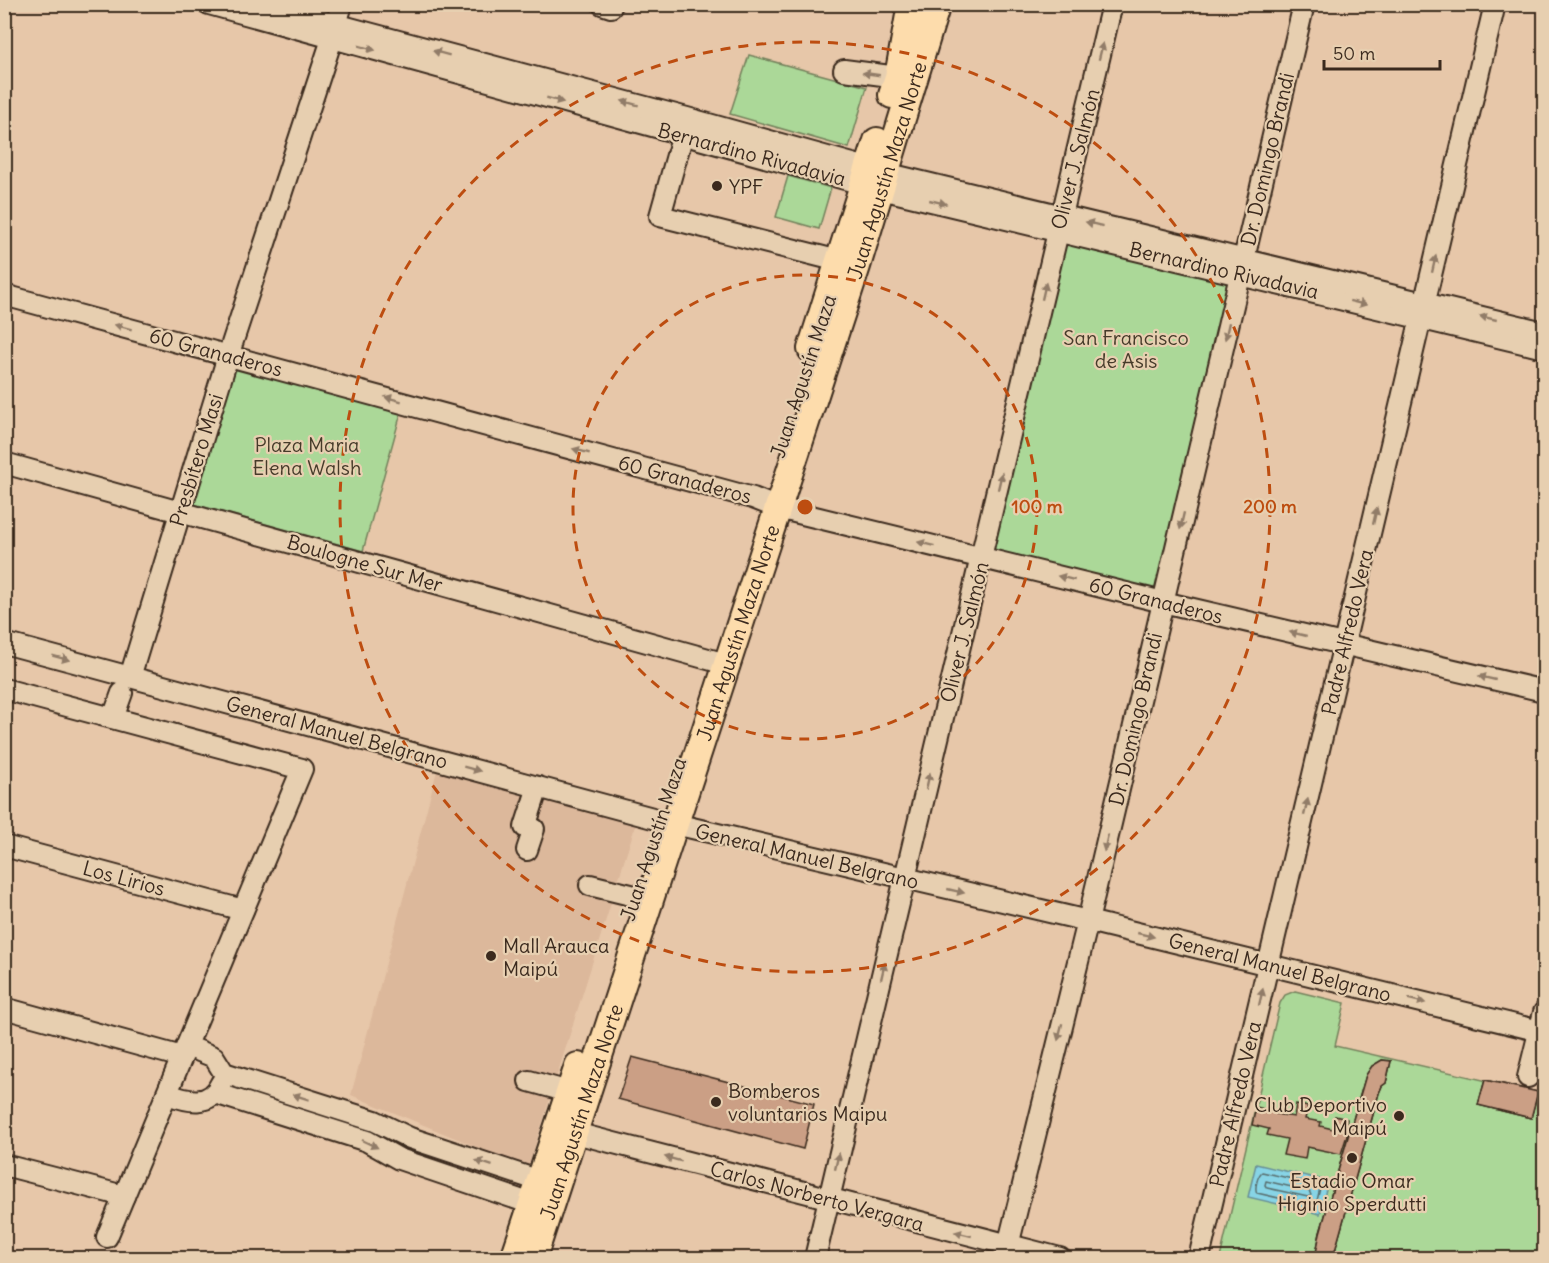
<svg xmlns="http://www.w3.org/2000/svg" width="1549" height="1263" viewBox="0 0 1549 1263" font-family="Delius,sans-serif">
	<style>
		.built { fill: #dcb89b }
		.green { fill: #abd898; stroke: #73815b; stroke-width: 1.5 }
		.water { fill: #87d4e6; stroke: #699096; stroke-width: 1.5 }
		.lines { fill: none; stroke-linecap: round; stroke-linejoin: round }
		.shore { stroke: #596e6e; stroke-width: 1.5 }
		.building { fill: #cb9f85; stroke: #3b2a1e; stroke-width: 1.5 }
		.minor-casing { stroke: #3b2a1e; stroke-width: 24 }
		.major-casing { stroke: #3b2a1e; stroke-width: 30 }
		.minor { stroke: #e7cfb0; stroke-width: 20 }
		.major { stroke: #fddcac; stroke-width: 26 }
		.oneway { fill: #917c67 }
		.ring { fill: none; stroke: #bd4d10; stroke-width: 3; stroke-dasharray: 10 8 }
		.poi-dot { fill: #3b2a1e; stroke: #e7cfb0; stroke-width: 2 }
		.labels { text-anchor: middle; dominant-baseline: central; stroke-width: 4.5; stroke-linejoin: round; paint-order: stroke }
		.street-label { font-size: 20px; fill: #3b2a1e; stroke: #e7cfb0 }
		.poi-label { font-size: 20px; fill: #3b2a1e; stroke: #e7cfb0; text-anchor: start }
		.park-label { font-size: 20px; fill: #463b2a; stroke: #e7cfb0 }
		.centre { fill: #bd4d10; stroke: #e7cfb0; stroke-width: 3 }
		.ring-label { font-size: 18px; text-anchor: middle; font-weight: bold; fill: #bd4d10; stroke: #e7cfb0; stroke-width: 4.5; stroke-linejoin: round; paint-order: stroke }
	</style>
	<rect width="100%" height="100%" fill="#e7c7a9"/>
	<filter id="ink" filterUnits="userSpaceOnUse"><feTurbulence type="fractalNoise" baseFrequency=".0167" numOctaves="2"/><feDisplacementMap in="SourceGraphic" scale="12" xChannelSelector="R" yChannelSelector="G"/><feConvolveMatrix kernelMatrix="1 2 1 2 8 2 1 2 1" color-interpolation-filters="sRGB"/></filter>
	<g filter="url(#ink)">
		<!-- built -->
		<polygon class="built" points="439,763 638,817 528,1168 351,1095"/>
		<!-- green -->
		<g class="green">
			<polygon points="749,55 867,87 849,148 730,114"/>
			<polygon points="788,176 831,188 819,229 776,217"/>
			<polygon points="1058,231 1240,274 1163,602 982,558"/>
			<polygon points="228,356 404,402 363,551 183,501"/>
			<polygon points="1295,991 1345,1003 1335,1046 1544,1094 1544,1258 1220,1258 1280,1003 1285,995"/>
		</g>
		<!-- water -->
		<polygon class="water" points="1256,1164 1328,1181 1320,1214 1248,1197"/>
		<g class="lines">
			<!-- shore -->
			<g class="shore">
				<path d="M1262 1172 1319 1185 1320 1188 1316 1205 1313 1206 1257 1193C1254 1188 1258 1175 1262 1172Z"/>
				<polygon points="1266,1181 1309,1191 1311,1195 1308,1197 1267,1188 1265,1185"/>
			</g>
		</g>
		<!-- building -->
		<g class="building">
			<polygon points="632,1057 814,1104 803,1149 618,1099"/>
			<polygon points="1382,1060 1391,1061 1386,1083 1382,1086 1379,1093 1333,1258 1315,1258 1320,1233 1366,1075 1372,1066"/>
			<polygon points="1382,1060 1391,1061 1386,1083 1382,1086 1379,1093 1333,1258 1315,1258 1320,1233 1366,1075 1372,1066"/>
			<polygon points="1485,1080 1538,1092 1531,1118 1478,1105"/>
			<polygon points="1485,1080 1538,1092 1531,1118 1478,1105"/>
			<polygon points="1296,1104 1308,1107 1305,1119 1321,1122 1320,1126 1333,1129 1335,1116 1347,1119 1345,1131 1348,1132 1341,1154 1307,1147 1305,1159 1283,1155 1287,1139 1267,1135 1269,1129 1252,1125 1256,1107 1276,1112 1276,1114 1294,1117"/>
		</g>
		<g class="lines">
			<defs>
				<g id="minor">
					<polyline points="209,4 881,189 1544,348"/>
					<polyline points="260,4 687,118 885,173 1544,332"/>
					<polyline points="602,4 611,7"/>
					<polyline points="844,70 898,77"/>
					<polyline points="686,123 660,216 839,261"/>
					<polyline points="4,295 753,498 778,508 1163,602 1544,691"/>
					<polyline points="4,463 726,664"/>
					<polyline points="4,643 675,824 1088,921 1544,1032"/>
					<polyline points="130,677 228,356 332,39 342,4"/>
					<polyline points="4,689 302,769 107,1237"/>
					<polyline points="113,718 122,693"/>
					<polyline points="525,827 538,787"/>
					<polyline points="4,846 243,910"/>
					<polyline points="527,850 534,829"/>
					<polyline points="590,885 635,896"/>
					<polyline points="4,1008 182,1057"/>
					<polyline points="187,1046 214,1057 224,1073 375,1121 410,1138 540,1181"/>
					<polyline points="1528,1077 1544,1012"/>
					<polyline points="529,1081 569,1092"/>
					<polyline points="215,1093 367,1141 399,1159 532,1204"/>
					<path d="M167 1094C187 1101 210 1108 221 1083"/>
					<polyline points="575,1133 1060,1258"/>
					<polyline points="4,1165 124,1196"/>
					<polyline points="815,1258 1112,4"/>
					<polyline points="1005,1258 1088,921 1304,4"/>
					<polyline points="1199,1258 1495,4"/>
				</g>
				<g id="major">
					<polyline points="892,95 898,77 911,4"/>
					<polyline points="811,349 877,141"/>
					<polyline points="514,1258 578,1066"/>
					<path id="s1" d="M533 1258 857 266 937 4"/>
				</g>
			</defs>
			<!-- minor casing -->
			<use href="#minor" class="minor-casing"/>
			<!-- major casing -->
			<use href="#major" class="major-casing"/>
			<!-- minor -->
			<use href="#minor" class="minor"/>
			<!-- major -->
			<use href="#major" class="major"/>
		</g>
		<!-- one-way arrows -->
		<defs><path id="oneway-solid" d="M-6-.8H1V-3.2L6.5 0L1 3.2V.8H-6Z" transform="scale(1.5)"/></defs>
		<g class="oneway">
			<use href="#oneway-solid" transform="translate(367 48) rotate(15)"/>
			<use href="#oneway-solid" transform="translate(1101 51) rotate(-76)"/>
			<use href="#oneway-solid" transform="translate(441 53) rotate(-165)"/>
			<use href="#oneway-solid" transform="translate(871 74) rotate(-172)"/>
			<use href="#oneway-solid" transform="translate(555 100) rotate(15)"/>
			<use href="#oneway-solid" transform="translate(630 103) rotate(-165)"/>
			<use href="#oneway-solid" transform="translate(938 202) rotate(13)"/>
			<use href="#oneway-solid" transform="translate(1094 224) rotate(-166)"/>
			<use href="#oneway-solid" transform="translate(1434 264) rotate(-77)"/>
			<use href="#oneway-solid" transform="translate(1044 291) rotate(-77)"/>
			<use href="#oneway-solid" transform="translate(1358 303) rotate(14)"/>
			<use href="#oneway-solid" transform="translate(1488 318) rotate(-167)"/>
			<use href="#oneway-solid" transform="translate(123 327) rotate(-165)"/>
			<use href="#oneway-solid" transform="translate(1227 331) rotate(103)"/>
			<use href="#oneway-solid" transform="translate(393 399) rotate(-165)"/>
			<use href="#oneway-solid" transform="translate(581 451) rotate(-165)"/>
			<use href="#oneway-solid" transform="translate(1000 481) rotate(-77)"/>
			<use href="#oneway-solid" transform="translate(1375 516) rotate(-77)"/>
			<use href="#oneway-solid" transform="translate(1182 521) rotate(103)"/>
			<use href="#oneway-solid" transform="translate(926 544) rotate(-166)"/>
			<use href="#oneway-solid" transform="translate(1066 578) rotate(-166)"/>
			<use href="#oneway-solid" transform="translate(1298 634) rotate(-167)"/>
			<use href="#oneway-solid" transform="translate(61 658) rotate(15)"/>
			<use href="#oneway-solid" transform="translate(1487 678) rotate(-167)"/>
			<use href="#oneway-solid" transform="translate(472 769) rotate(15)"/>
			<use href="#oneway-solid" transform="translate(928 781) rotate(-77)"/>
			<use href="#oneway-solid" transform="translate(1306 807) rotate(-77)"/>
			<use href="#oneway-solid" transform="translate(1106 843) rotate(103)"/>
			<use href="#oneway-solid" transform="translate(956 891) rotate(13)"/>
			<use href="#oneway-solid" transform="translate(1146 935) rotate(13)"/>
			<use href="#oneway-solid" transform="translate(883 971) rotate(-77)"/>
			<use href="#oneway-solid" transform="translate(1261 997) rotate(-77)"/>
			<use href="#oneway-solid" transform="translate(1417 1001) rotate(14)"/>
			<use href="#oneway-solid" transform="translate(1060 1032) rotate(104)"/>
			<use href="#oneway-solid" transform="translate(301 1097) rotate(-162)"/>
			<use href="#oneway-solid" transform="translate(370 1144) rotate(26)"/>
			<use href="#oneway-solid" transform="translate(673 1159) rotate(-165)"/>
			<use href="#oneway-solid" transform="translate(837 1161) rotate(-77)"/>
			<use href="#oneway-solid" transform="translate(484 1163) rotate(-162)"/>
			<use href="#oneway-solid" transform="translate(963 1234) rotate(-166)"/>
		</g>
	</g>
	<!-- distance rings -->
	<g class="ring">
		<circle cx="805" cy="507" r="232"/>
		<circle cx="805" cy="507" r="465"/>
	</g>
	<!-- markers -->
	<g class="poi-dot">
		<circle cx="717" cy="186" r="6"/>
		<circle cx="491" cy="956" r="6"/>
		<circle cx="716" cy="1102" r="6"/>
		<circle cx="1399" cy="1116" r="6"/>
		<circle cx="1352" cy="1158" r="6"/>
	</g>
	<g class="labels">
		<!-- street labels -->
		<g class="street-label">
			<text transform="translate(752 154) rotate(15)">Bernardino Rivadavia</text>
			<text transform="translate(1075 159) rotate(-76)">Oliver J. Salmón</text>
			<text transform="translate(1267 159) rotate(-77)">Dr. Domingo Brandi</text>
			<text stroke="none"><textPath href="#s1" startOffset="1144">Juan Agustín Maza Norte</textPath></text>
			<text transform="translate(1224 270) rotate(13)">Bernardino Rivadavia</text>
			<text transform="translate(216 352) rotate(15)">60 Granaderos</text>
			<text transform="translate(803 376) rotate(-72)">Juan Agustín Maza</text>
			<text transform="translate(196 460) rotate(-73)">Presbítero Masi</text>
			<text transform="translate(685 479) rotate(15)">60 Granaderos</text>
			<text transform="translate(365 563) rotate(16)">Boulogne Sur Mer</text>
			<text transform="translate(1156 600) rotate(14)">60 Granaderos</text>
			<text stroke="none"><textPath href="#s1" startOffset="658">Juan Agustín Maza Norte</textPath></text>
			<text transform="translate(964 632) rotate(-76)">Oliver J. Salmón</text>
			<text transform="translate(1347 632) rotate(-77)">Padre Alfredo Vera</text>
			<text transform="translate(1135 719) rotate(-77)">Dr. Domingo Brandi</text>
			<text transform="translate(337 732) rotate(15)">General Manuel Belgrano</text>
			<text transform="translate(653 839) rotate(-72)">Juan Agustín Maza</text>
			<text transform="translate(807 856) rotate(13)">General Manuel Belgrano</text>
			<text transform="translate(124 878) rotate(15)">Los Lirios</text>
			<text transform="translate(1280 967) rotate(14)">General Manuel Belgrano</text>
			<text transform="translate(1235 1104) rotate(-77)">Padre Alfredo Vera</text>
			<text stroke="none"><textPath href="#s1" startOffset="154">Juan Agustín Maza Norte</textPath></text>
			<text transform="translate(817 1196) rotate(15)">Carlos Norberto Vergara</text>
		</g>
		<!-- poi labels -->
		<g class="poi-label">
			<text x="729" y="186">YPF</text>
			<text x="503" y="945">Mall Arauca<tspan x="503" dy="23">Maipú</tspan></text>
			<text x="728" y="1090">Bomberos<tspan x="728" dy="23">voluntarios Maipu</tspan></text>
			<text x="1387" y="1104" text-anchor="end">Club Deportivo<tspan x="1387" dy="23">Maipú</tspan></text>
			<text x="1352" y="1180" text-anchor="middle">Estadio Omar<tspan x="1352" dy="23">Higinio Sperdutti</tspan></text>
		</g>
		<!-- park labels -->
		<g class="park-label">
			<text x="1126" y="337">San Francisco<tspan x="1126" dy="23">de Asis</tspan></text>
			<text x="307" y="444">Plaza Maria<tspan x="307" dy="23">Elena Walsh</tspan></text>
		</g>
	</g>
	<circle cx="805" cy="507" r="9" class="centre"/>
	<g class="ring-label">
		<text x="1037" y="513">100 m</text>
		<text x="1270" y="513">200 m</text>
	</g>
	<!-- margin -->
	<rect width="1549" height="1263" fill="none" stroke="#e7cfb0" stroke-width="24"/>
	<rect x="12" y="12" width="1525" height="1239" fill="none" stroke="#3b2a1e" stroke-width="2" filter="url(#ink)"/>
	<!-- scale -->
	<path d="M1324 60v9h116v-9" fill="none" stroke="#3b2a1e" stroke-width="3"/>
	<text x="1333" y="60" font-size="18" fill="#3b2a1e" stroke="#e7cfb0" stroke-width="4.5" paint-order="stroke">50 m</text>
</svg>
